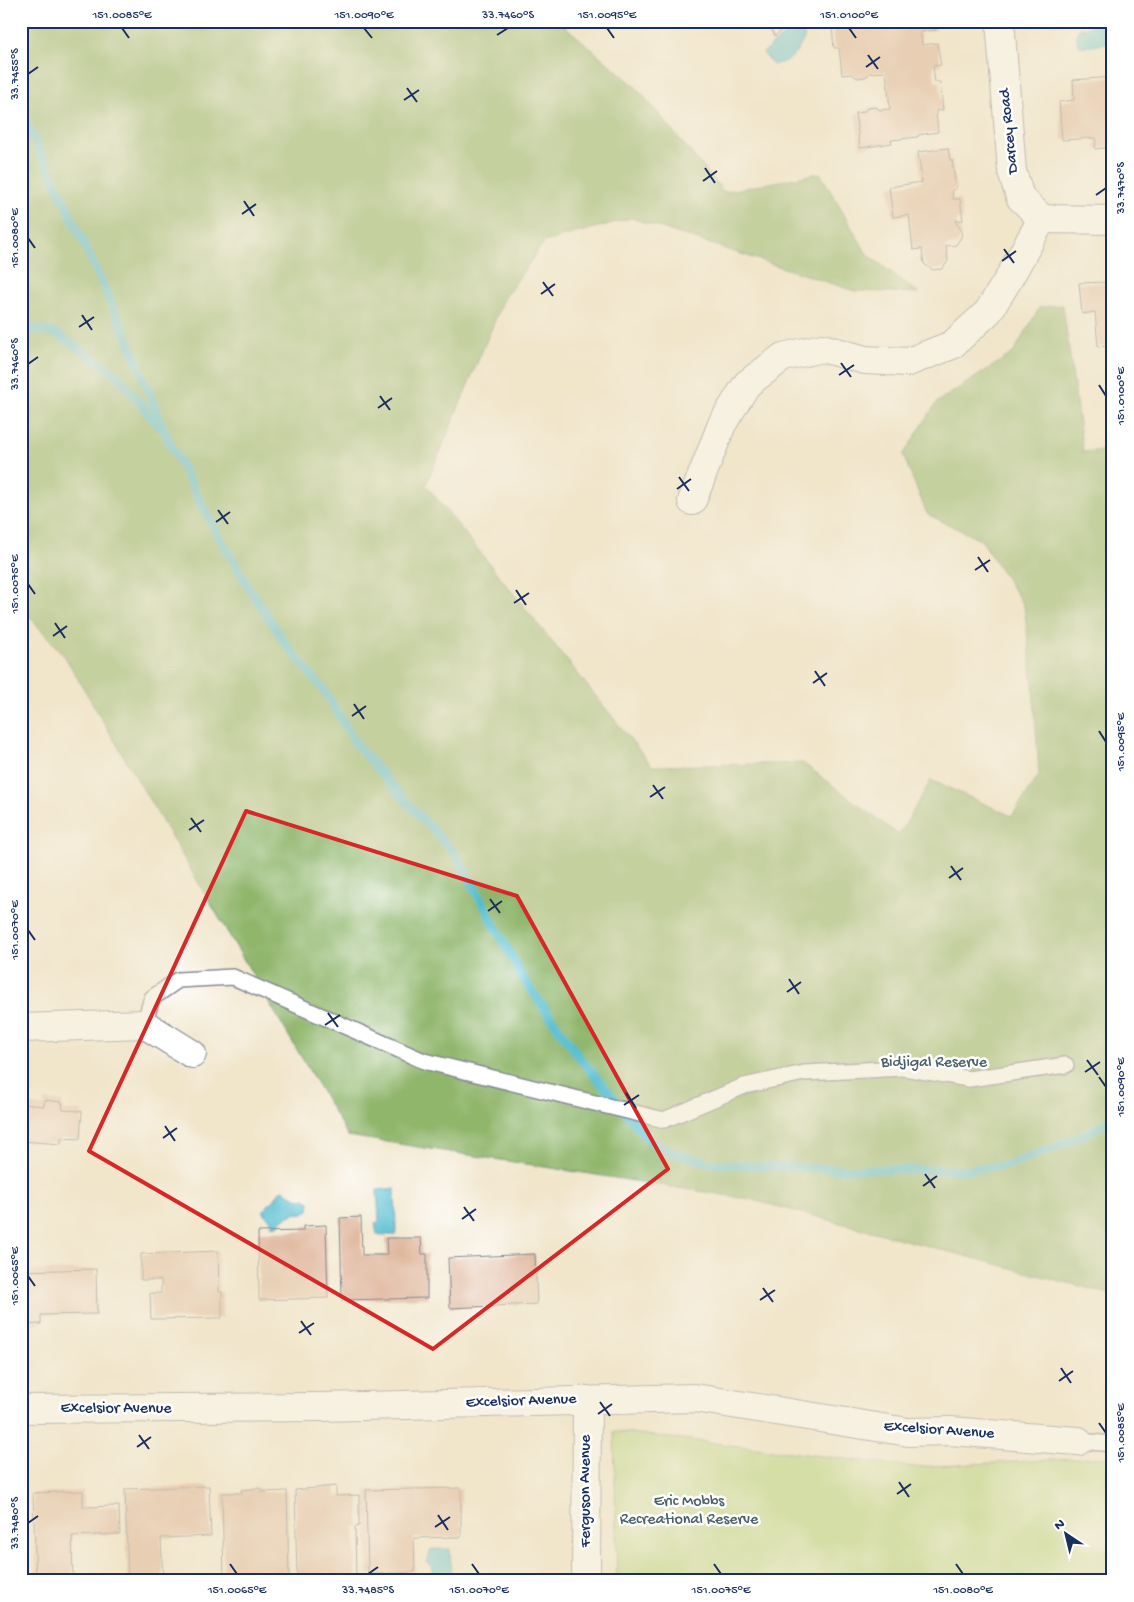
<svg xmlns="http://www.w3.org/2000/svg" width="1134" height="1602" viewBox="0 0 1134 1602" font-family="'Gochi Hand',sans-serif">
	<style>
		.green { fill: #b5d57c; stroke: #68826d }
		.forest { fill: #90b66c; stroke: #567265 }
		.water { fill: #52bcce; stroke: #367696 }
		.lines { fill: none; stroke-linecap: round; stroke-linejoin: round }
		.stream { stroke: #52bcce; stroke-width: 9 }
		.building { fill: #deb296 }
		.lane-casing { stroke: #868a94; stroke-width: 18 }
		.street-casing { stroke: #868a94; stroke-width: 30 }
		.lane { stroke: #fff; stroke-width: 15 }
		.street { stroke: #fff; stroke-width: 28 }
		.marked { fill: none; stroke: #d62828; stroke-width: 4; stroke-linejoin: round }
		.ticks { fill: none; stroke: #1b2f5e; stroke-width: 2 }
		.labels { text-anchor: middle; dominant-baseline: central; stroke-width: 5; stroke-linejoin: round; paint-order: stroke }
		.street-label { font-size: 16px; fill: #1b2f5e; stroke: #fff }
		.park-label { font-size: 16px; fill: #496167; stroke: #fff }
		.neatline { fill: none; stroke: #1b2f5e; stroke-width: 2 }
		.ticks-label { font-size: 12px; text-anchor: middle; fill: #1b2f5e }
	</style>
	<rect width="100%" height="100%" fill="#fff"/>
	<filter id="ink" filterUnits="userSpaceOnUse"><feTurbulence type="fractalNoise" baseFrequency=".02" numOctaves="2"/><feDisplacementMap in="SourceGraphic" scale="10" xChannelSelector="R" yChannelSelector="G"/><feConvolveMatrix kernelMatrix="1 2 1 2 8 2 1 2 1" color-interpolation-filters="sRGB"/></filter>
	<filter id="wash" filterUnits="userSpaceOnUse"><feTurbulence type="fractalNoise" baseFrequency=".0096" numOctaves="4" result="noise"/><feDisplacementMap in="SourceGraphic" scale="20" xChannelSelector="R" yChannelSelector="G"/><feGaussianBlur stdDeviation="1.12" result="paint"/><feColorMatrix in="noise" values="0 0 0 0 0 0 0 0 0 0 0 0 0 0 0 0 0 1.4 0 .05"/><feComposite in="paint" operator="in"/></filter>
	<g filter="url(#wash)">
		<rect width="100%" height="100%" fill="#f1e5ca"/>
		<!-- green -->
		<polygon class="green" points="614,1431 913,1467 1113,1457 1113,1581 617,1581"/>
		<!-- forest -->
		<polygon class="forest" points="21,21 559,21 636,87 724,192 820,173 867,254 919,293 854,291 631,218 544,242 504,299 426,485 652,766 803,763 899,835 931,780 1012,816 1039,775 1033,685 1024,606 982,541 927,514 903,455 937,402 1013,353 1040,307 1063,305 1083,452 1113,449 1113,1295 749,1199 348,1136 65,657 21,607"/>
		<!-- water -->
		<g class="water">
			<path d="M1105 22 1113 24V41C1104 43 1086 50 1078 45L1076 35 1079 29Z"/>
			<path d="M796 24 805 37C796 55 793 60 773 65L763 53Z"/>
			<polygon points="395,1188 396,1233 395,1235 377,1235 375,1223 378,1223 379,1221 377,1190"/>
			<path d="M284 1190C289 1192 290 1195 294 1197 300 1200 304 1197 310 1202L309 1210C304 1215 300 1212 294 1214 286 1217 282 1220 277 1226L271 1225 272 1221C256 1208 267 1208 275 1199 277 1196 278 1193 280 1191Z"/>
			<polygon points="431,1549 450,1549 452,1581 432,1581 434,1578 432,1568 427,1562"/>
		</g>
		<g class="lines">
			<!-- stream -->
			<g class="stream">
				<polyline points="21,113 69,211 133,351 166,435 207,515 248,586 285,643 326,693 356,744 401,796 457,856 523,978 579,1057 649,1140 676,1154 715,1164 844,1169 965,1170 1008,1165 1061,1145 1113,1120"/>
				<polyline points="21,327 56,333 117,375 160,428"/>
			</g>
		</g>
		<g id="blocks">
			<!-- building -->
			<g class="building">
				<polygon points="747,21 764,21 759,27 751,25"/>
				<polygon points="766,21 792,21 775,36"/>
				<polygon points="836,21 866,21 866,24 893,21 935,21 936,30 920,32 922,45 937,43 941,65 933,66 935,82 940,82 943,110 936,111 938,132 918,135 918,137 891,140 892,143 860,148 855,113 864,112 867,108 876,107 880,110 890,109 886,72 870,73 866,77 857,78 852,74 842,75 839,48 834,48 832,27 837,27"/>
				<polygon points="1113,77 1113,147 1095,149 1096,138 1062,140 1059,102 1074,100 1073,80"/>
				<polygon points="948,148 950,160 952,160 956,189 952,190 953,199 960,199 963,220 955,221 962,231 961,237 956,245 946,246 948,261 942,269 933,270 924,264 922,249 913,250 909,215 893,217 889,187 922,182 918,152"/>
				<polygon points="1107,282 1107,289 1113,288 1113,345 1098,347 1095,312 1082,314 1079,283"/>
				<polygon points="44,1100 62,1102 63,1110 82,1111 80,1139 61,1138 61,1144 21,1141 21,1104 44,1106"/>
				<polygon points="361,1217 362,1255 387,1255 386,1238 421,1238 422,1254 427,1254 427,1298 342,1300 340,1218"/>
				<polygon points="326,1225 328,1298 259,1300 258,1232 303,1231 303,1226"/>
				<polygon points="218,1251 219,1292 222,1292 222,1318 151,1319 150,1293 161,1293 161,1280 141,1280 141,1254"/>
				<polygon points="535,1254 537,1304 450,1308 448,1258"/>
				<polygon points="96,1269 97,1314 41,1315 41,1324 21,1325 21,1271"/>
				<polygon points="209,1486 211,1536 161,1538 163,1581 128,1581 125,1489"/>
				<polygon points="336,1486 336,1496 359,1495 359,1526 355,1527 356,1581 297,1581 295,1490"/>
				<polygon points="261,1488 262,1492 287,1491 289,1581 262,1581 262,1579 224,1580 222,1493 242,1493 241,1490"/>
				<polygon points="461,1488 461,1537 414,1538 415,1572 368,1574 366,1490"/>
				<polygon points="83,1491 83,1507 119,1506 120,1534 72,1536 73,1581 36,1581 33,1493"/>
			</g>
		</g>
	</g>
	<g filter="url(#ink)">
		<use href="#blocks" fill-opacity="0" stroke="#868a94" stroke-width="1"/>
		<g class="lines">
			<defs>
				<g id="lane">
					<polyline points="144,1024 152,998 178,980 233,977 424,1061 664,1120 744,1086 804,1073 904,1068 969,1079 1066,1065"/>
					<polyline points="1078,1441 1113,1444"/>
				</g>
				<g id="street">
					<polyline points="1000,21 1012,171 1020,197 1042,219 1113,220"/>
					<polyline points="692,501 722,424 747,384 783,357 822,348 865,360 908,362 952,345 988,312 1008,280 1042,219"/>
					<polyline points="21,1028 144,1024 192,1054"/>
					<polyline points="21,1409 321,1407 695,1398 908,1432 950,1431 1078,1441"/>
					<polyline points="586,1581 587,1400"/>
				</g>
			</defs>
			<!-- lane casing -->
			<use href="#lane" class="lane-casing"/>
			<!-- street casing -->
			<use href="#street" class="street-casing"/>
			<!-- lane -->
			<use href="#lane" class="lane"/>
			<!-- street -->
			<use href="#street" class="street"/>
		</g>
	</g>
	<!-- marked area -->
	<path d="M0 0H1134V1602H0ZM246 811 517 896 668 1169 433 1349 89 1151Z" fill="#f1e5ca" fill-opacity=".55" fill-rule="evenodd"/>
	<path class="marked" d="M246 811 517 896 668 1169 433 1349 89 1151Z"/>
	<!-- ticks -->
	<path class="ticks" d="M122 28 129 38M364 28 372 38M607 28 614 38M849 28 856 38M497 35 508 28M868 55 878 69M866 67 880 57M28 74 38 67M407 88 417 102M404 100 419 90M705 168 715 183M703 181 717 171M1096 195 1106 188M244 201 254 216M242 214 256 204M28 238 35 248M1004 249 1014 263M1002 261 1016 251M543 282 553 296M541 294 555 284M82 315 92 330M79 327 94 317M841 363 851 377M28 364 38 357M839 375 854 365M1099 385 1106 396M380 396 390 410M378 408 392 398M679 477 689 491M677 489 691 479M218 510 228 524M216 522 230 512M978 557 988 572M975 570 990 560M28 584 35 594M516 590 526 605M514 603 529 593M55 623 65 638M53 636 67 626M815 671 825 686M813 683 827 673M354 704 364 719M352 716 366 706M1099 731 1106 742M653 785 663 799M650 797 665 787M191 818 201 832M189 830 204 820M951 866 961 880M949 878 963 868M490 899 500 913M488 911 502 901M28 930 35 940M789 979 799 994M787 992 801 982M328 1013 338 1027M325 1025 340 1015M1087 1060 1098 1075M1085 1072 1100 1062M1099 1077 1106 1087M626 1093 636 1108M624 1105 639 1095M165 1126 175 1141M163 1138 177 1128M925 1174 935 1188M923 1186 937 1176M464 1207 474 1221M462 1219 476 1209M28 1276 35 1286M763 1288 773 1302M760 1300 775 1290M301 1321 311 1335M299 1333 314 1323M1061 1368 1071 1383M1059 1381 1073 1371M600 1402 610 1416M598 1414 612 1404M1099 1423 1106 1433M139 1435 149 1449M137 1447 151 1437M899 1482 909 1497M897 1494 911 1484M438 1515 448 1530M28 1523 38 1516M435 1527 450 1517M230 1564 237 1574M472 1564 479 1574M714 1564 721 1574M956 1564 963 1574M368 1574 378 1567"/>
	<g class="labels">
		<!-- street labels -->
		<g class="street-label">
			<text transform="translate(1010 131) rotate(-96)">Darcey Road</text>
			<text transform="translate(521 1402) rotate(-2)">Excelsior Avenue</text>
			<text x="116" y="1409">Excelsior Avenue</text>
			<text transform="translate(939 1431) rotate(4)">Excelsior Avenue</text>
			<text transform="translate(586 1491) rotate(-90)">Ferguson Avenue</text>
		</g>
		<!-- park labels -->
		<g class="park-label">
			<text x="934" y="1063">Bidjigal Reserve</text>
			<text x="689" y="1502">Eric Mobbs<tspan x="689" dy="18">Recreational Reserve</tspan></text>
		</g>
	</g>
	<!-- margin -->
	<rect width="1134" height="1602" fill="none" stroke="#fff" stroke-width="55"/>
	<!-- north arrow -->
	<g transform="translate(1066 1534) rotate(325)" stroke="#ffffff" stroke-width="4" paint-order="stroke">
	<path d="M0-4L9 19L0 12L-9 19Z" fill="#1b2f5e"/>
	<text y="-8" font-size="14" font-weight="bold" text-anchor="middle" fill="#1b2f5e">N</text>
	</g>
	<rect x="28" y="28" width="1078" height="1546" class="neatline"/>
	<g class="ticks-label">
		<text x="122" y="18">151.0085°E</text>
		<text x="364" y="18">151.0090°E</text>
		<text x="508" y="18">33.7460°S</text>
		<text x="607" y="18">151.0095°E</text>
		<text x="849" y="18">151.0100°E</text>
		<text transform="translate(14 74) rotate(-90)" y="4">33.7455°S</text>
		<text transform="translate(1120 188) rotate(-90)" y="4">33.7470°S</text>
		<text transform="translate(14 238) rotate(-90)" y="4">151.0080°E</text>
		<text transform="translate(14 364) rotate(-90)" y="4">33.7460°S</text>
		<text transform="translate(1120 396) rotate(-90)" y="4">151.0100°E</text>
		<text transform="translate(14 584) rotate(-90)" y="4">151.0075°E</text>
		<text transform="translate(1120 742) rotate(-90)" y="4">151.0095°E</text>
		<text transform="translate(14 930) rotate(-90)" y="4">151.0070°E</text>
		<text transform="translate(1120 1087) rotate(-90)" y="4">151.0090°E</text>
		<text transform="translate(14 1276) rotate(-90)" y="4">151.0065°E</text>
		<text transform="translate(1120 1433) rotate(-90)" y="4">151.0085°E</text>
		<text transform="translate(14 1523) rotate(-90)" y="4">33.7480°S</text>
		<text x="237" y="1593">151.0065°E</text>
		<text x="368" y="1593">33.7485°S</text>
		<text x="479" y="1593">151.0070°E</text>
		<text x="721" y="1593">151.0075°E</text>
		<text x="963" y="1593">151.0080°E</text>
	</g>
</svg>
